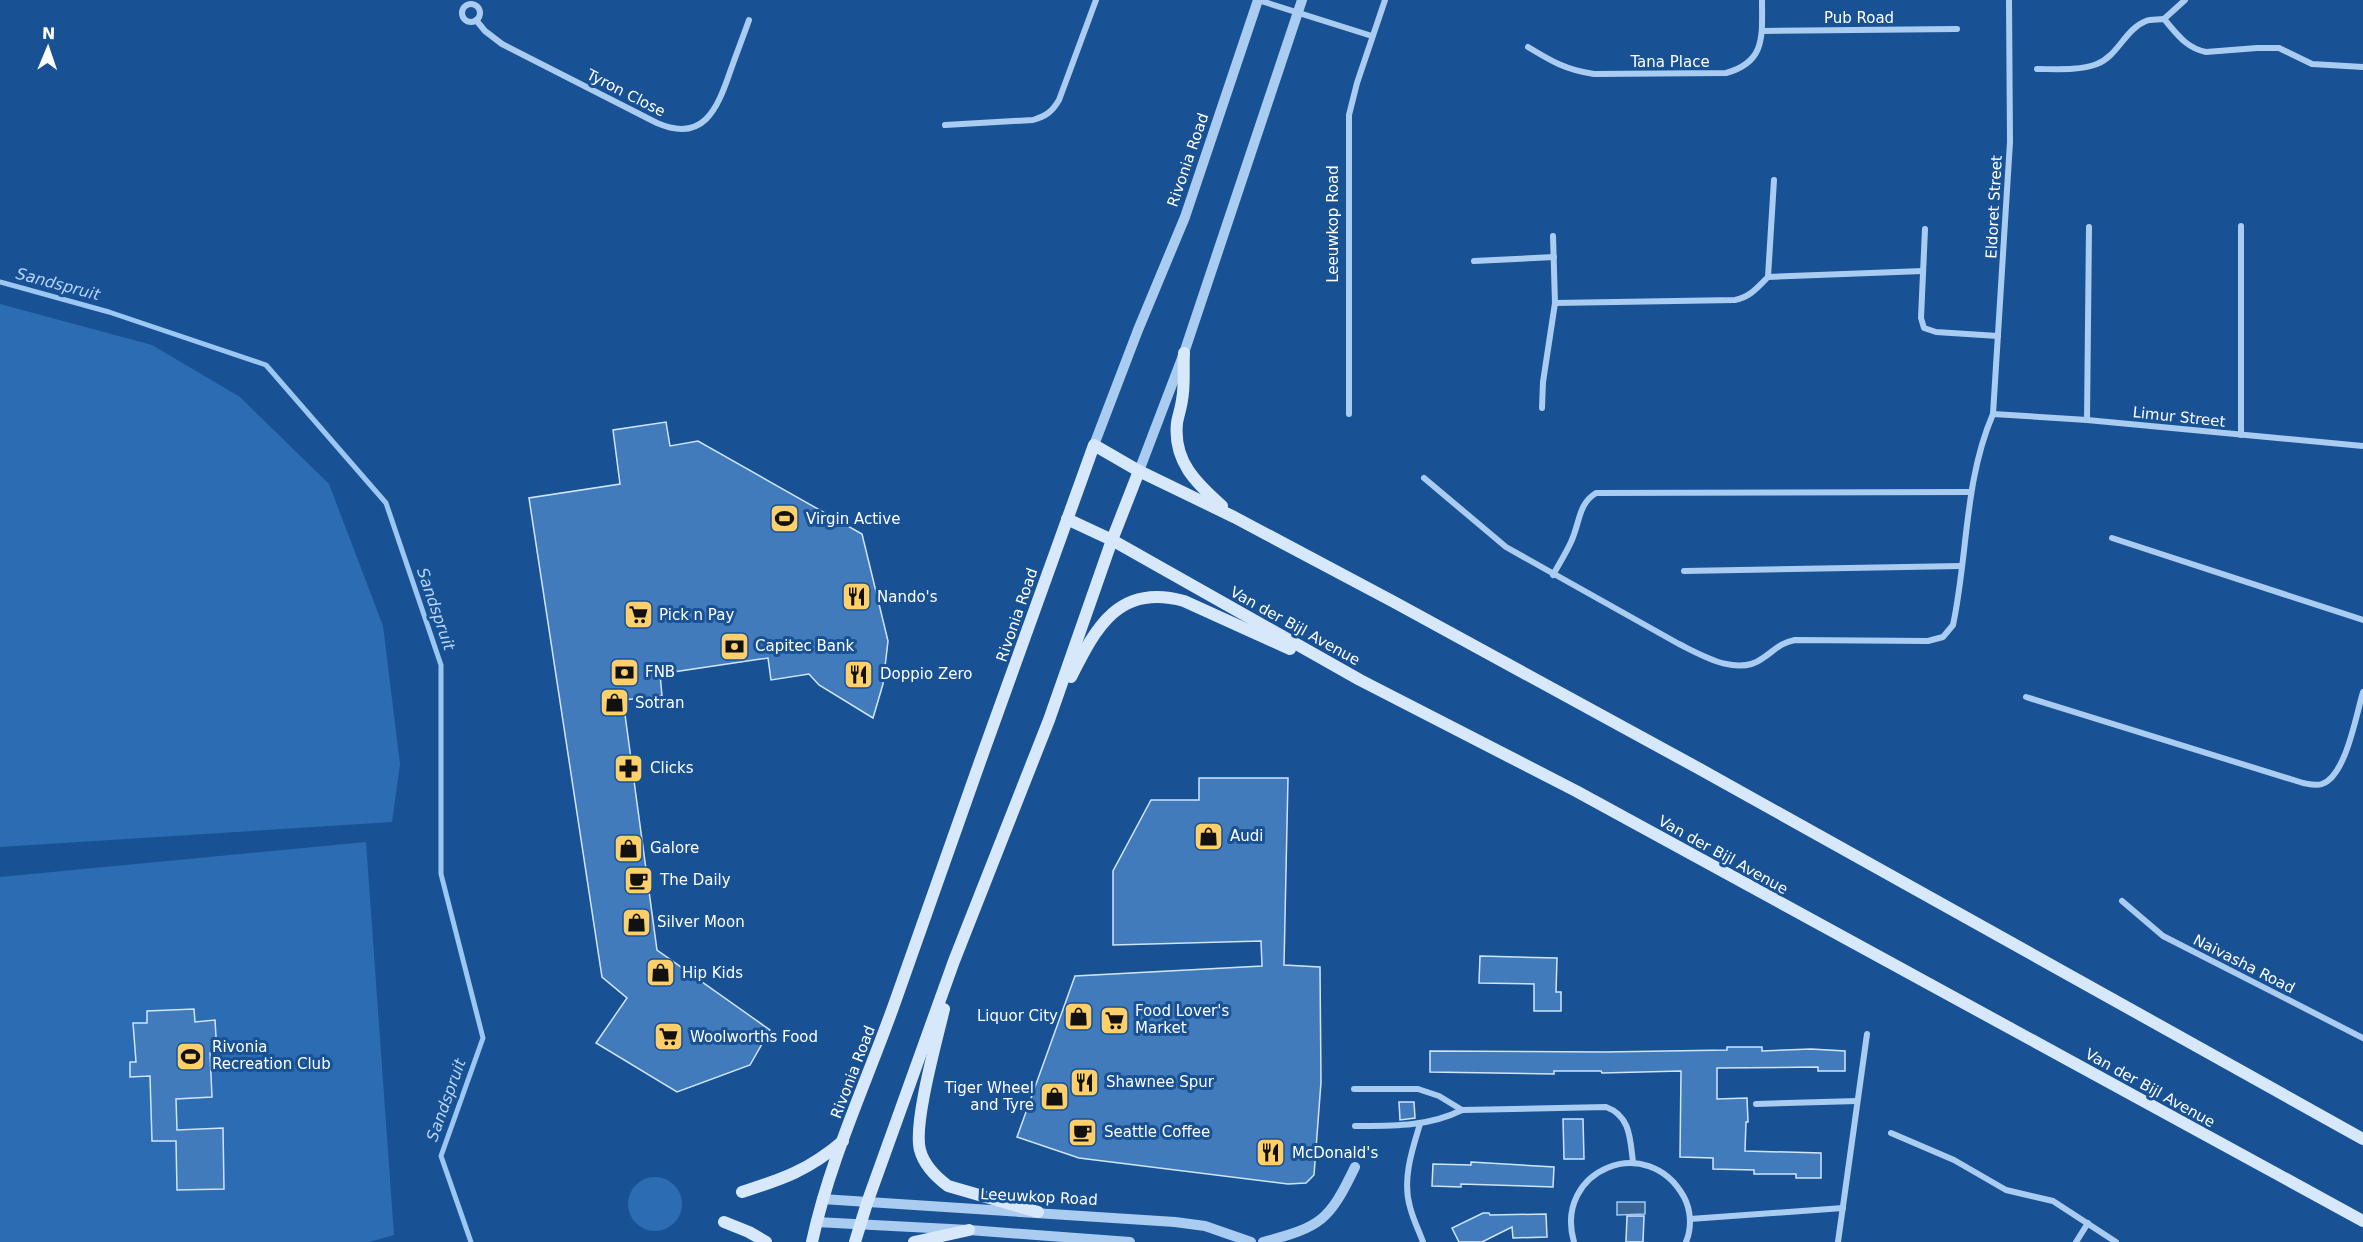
<svg xmlns="http://www.w3.org/2000/svg" width="2363" height="1242" viewBox="0 0 2363 1242" font-family="'DejaVu Sans',sans-serif">
	<style>
		.green { fill: #2c6cb3 }
		.water { fill: #3b6595; stroke: #9cc7f3; stroke-width: 1.5 }
		.lines { fill: none; stroke-linecap: round; stroke-linejoin: round }
		.stream { stroke: #9cc7f3; stroke-width: 5 }
		.building { fill: #417bbc; stroke: #d0e5fb; stroke-width: 1.5 }
		.minor { stroke: #aaccf0; stroke-width: 6 }
		.tertiary { stroke: #aaccf0; stroke-width: 10 }
		.secondary { stroke: #d8e8fb; stroke-width: 12 }
		.labels { text-anchor: middle; dominant-baseline: central; stroke-width: 6; stroke-linejoin: round; paint-order: stroke }
		.street-label { font-size: 15px; fill: #fff; stroke: #185295 }
		.poi-label { font-size: 15px; fill: #fff; stroke: #185295; text-anchor: start }
		.water-label { font-size: 16px; font-style: italic; fill: #b6d5f7; stroke: #185295 }
	</style>
	<rect width="100%" height="100%" fill="#185295"/>
	<!-- green -->
	<g class="green">
		<polygon points="0,304 152,345 240,397 329,484 383,626 400,764 392,822 0,847"/>
		<polygon points="366,842 394,1235 369,1242 0,1242 0,877"/>
		<circle cx="655" cy="1204" r="27"/>
	</g>
	<!-- water -->
	<polygon class="water" points="1645,1202 1645,1214 1617,1215 1617,1202"/>
	<g class="lines">
		<!-- stream -->
		<polyline class="stream" points="0,282 109,312 266,365 386,503 441,665 441,874 483,1038 441,1156 471,1242"/>
	</g>
	<!-- building -->
	<g class="building">
		<polygon points="666,422 670,446 698,441 862,534 888,641 883,684 873,718 819,685 809,674 771,680 768,658 660,674 662,696 623,700 657,950 770,1030 750,1065 677,1092 596,1043 627,998 602,977 529,498 620,484 613,430"/>
		<polygon points="1199,778 1288,778 1284,965 1320,967 1321,1082 1314,1175 1306,1183 1288,1184 1079,1158 1017,1137 1075,976 1262,966 1261,941 1113,945 1113,871 1151,800 1199,800"/>
		<polygon points="1480,956 1557,958 1556,992 1561,992 1561,1011 1534,1011 1534,984 1479,983"/>
		<polygon points="194,1009 195,1022 215,1020 217,1053 210,1053 212,1097 176,1099 177,1130 223,1128 224,1189 177,1190 176,1141 152,1141 150,1076 130,1077 130,1062 136,1062 133,1023 147,1023 147,1011"/>
		<polygon points="1727,1047 1762,1047 1762,1051 1811,1049 1845,1051 1845,1071 1818,1071 1818,1067 1717,1068 1717,1099 1747,1098 1748,1122 1746,1122 1745,1151 1821,1153 1821,1178 1796,1178 1796,1174 1754,1174 1754,1170 1713,1169 1713,1158 1680,1157 1681,1071 1602,1073 1601,1071 1554,1071 1554,1074 1430,1072 1430,1051 1605,1052 1727,1050"/>
		<polygon points="1399,1102 1414,1102 1415,1118 1400,1120"/>
		<polygon points="1563,1119 1583,1119 1584,1159 1564,1159"/>
		<polygon points="1471,1162 1554,1167 1553,1187 1461,1184 1461,1187 1432,1186 1433,1164 1471,1165"/>
		<polygon points="1483,1213 1489,1213 1490,1215 1546,1214 1547,1237 1513,1238 1512,1227 1482,1242 1459,1242 1452,1228"/>
		<polygon points="1627,1216 1644,1216 1643,1242 1626,1242"/>
	</g>
	<g class="lines">
		<!-- minor -->
		<g class="minor">
			<polyline points="1258,0 1372,36"/>
			<circle cx="471" cy="13" r="9"/>
			<polyline points="2164,19 2185,0"/>
			<path d="M476 20 485 31 502 44 657 123C703 143 717 110 730 72 736 55 743 37 749 20"/>
			<polyline points="1762,31 1957,29"/>
			<path d="M1528 47C1551 61 1566 70 1594 74L1726 73C1766 62 1762 36 1762 0"/>
			<path d="M2037 69C2055 69 2079 71 2097 64 2118 56 2125 29 2146 21 2151 19 2158 20 2164 19 2177 34 2186 48 2206 52L2257 48H2279L2312 64 2363 67"/>
			<path d="M945 125 1033 120C1046 116 1052 112 1059 100L1096 0"/>
			<polyline points="1925,229 1921,318 1924,328 1936,332 1998,336"/>
			<polyline points="1474,261 1554,257"/>
			<polyline points="1768,277 1774,180"/>
			<path d="M1555 303 1735 300C1750 297 1757 288 1768 277L1923 271"/>
			<polyline points="1542,408 1543,382 1555,303 1553,236"/>
			<polyline points="1349,414 1349,115 1357,83 1385,0"/>
			<polyline points="1993,414 2087,420 2363,446"/>
			<polyline points="2087,420 2089,227"/>
			<polyline points="2241,435 2241,226"/>
			<path d="M1424 478 1506 547 1679 644C1703 656 1738 677 1763 658 1775 650 1780 643 1795 640L1928 641 1943 637 1953 625C1968 555 1964 481 1993 414L2010 142 2009 0"/>
			<polyline points="2112,538 2363,620"/>
			<polyline points="1684,571 1961,566"/>
			<path d="M1553 575C1559 564 1566 553 1571 542 1580 523 1578 504 1596 493L1971 492"/>
			<path d="M2026 697 2303 783C2309 784 2316 786 2322 784 2346 776 2356 715 2363 692"/>
			<polyline points="2122,901 2163,936 2363,1038"/>
			<polyline points="1354,1089 1418,1089 1439,1096 1462,1110"/>
			<polyline points="1756,1104 1857,1101"/>
			<path d="M1420 1124C1412 1150 1402 1180 1410 1207 1413 1219 1419 1231 1423 1242"/>
			<path d="M1355 1126C1392 1126 1428 1127 1462 1110L1606 1107C1631 1116 1630 1140 1633 1162"/>
			<polyline points="1891,1133 1954,1160 2006,1190 2053,1201 2116,1242"/>
			<polyline points="1690,1219 1843,1208"/>
			<path d="M1574 1242C1553 1170 1648 1131 1684 1197 1691 1210 1692 1228 1686 1242"/>
			<polyline points="1838,1242 1867,1034"/>
			<polyline points="2076,1242 2088,1223"/>
		</g>
		<!-- tertiary -->
		<g class="tertiary">
			<polyline points="1094,445 1138,330 1185,217 1258,0"/>
			<polyline points="1139,471 1184,353 1302,0"/>
			<polyline points="822,1199 1175,1222 1205,1226 1251,1242"/>
			<polyline points="816,1222 969,1230 1130,1242"/>
			<path d="M1263 1242C1321 1227 1329 1221 1355 1167"/>
		</g>
		<!-- secondary -->
		<g class="secondary">
			<path d="M1184 353C1183 369 1185 385 1182 400 1181 408 1178 416 1177 423 1173 461 1196 483 1222 506"/>
			<polyline points="1067,519 1112,540 1360,680 1576,791 2363,1221"/>
			<path d="M1071 677C1096 627 1119 583 1184 601L1290 649"/>
			<path d="M944 1009C937 1039 913 1124 920 1150 924 1165 936 1177 948 1186L1038 1212"/>
			<path d="M742 1192C783 1179 809 1170 843 1141"/>
			<polyline points="724,1222 749,1232 766,1242"/>
			<path d="M812 1242C830 1159 867 1081 895 1002 960 816 1027 630 1094 445L1139 471 1234 517 1394 602 1698 768 2363 1139"/>
			<polyline points="855,1242 867,1203 954,961 1049,720 1112,540 1139,471"/>
			<polyline points="914,1242 969,1230"/>
		</g>
	</g>
	<!-- icons -->
	<defs>
		<symbol id="stadium-square" viewBox="-11 -11 22 22"><rect x="-9" y="-9" width="18" height="18" rx="4" fill="#ffcf69" stroke="#185295"/><path d="M0-5a6.5 5 0 1 0 0 10a6.5 5 0 1 0 0-10ZM-3.5-1.8h7v3.6h-7Z" fill="#111"/></symbol>
		<symbol id="restaurant-square" viewBox="-11 -11 22 22"><rect x="-9" y="-9" width="18" height="18" rx="4" fill="#ffcf69" stroke="#185295"/><path d="M-5-6h1v4h1v-4h1v4h1v-4h1v5L-1.5 .5V6h-2V.5L-5-1ZM5-6V6H3V1.5H1.5Q1.5-4 5-6Z" fill="#111"/></symbol>
		<symbol id="supermarket-square" viewBox="-11 -11 22 22"><rect x="-9" y="-9" width="18" height="18" rx="4" fill="#ffcf69" stroke="#185295"/><path d="M-6-5.5h2.5l.6 2H6L4.5 2H-2.5L-4.4-4H-6ZM-1.5 3.2a1.3 1.3 0 1 0 .1 0ZM3 3.2a1.3 1.3 0 1 0 .1 0Z" fill="#111"/></symbol>
		<symbol id="bank-square" viewBox="-11 -11 22 22"><rect x="-9" y="-9" width="18" height="18" rx="4" fill="#ffcf69" stroke="#185295"/><path d="M-6-4H6V4H-6ZM0-2.3a2.3 2.3 0 1 0 0 4.6a2.3 2.3 0 1 0 0-4.6Z" fill="#111"/></symbol>
		<symbol id="shop-square" viewBox="-11 -11 22 22"><rect x="-9" y="-9" width="18" height="18" rx="4" fill="#ffcf69" stroke="#185295"/><path d="M-5-2.5h2.3a2.7 3.5 0 0 1 5.4 0H5L5.5 6h-11ZM-1.5-2.5h3a1.5 2.3 0 0 0-3 0Z" fill="#111"/></symbol>
		<symbol id="pharmacy-square" viewBox="-11 -11 22 22"><rect x="-9" y="-9" width="18" height="18" rx="4" fill="#ffcf69" stroke="#185295"/><path d="M-2-6h4v4h4v4h-4v4h-4v-4h-4v-4h4Z" fill="#111"/></symbol>
		<symbol id="cafe-square" viewBox="-11 -11 22 22"><rect x="-9" y="-9" width="18" height="18" rx="4" fill="#ffcf69" stroke="#185295"/><path d="M-5.5-4.5H6V0H3Q3 3.5 0 3.5H-2.5Q-5.5 3.5-5.5 0ZM3-3.2v2h1.7v-2ZM-6 4.5H4V6H-6Z" fill="#111"/></symbol>
	</defs>
	<g fill-rule="evenodd">
		<use href="#stadium-square" x="768" y="502" width="33" height="33"/>
		<use href="#restaurant-square" x="840" y="580" width="33" height="33"/>
		<use href="#supermarket-square" x="622" y="598" width="33" height="33"/>
		<use href="#bank-square" x="718" y="630" width="33" height="33"/>
		<use href="#bank-square" x="608" y="656" width="33" height="33"/>
		<use href="#restaurant-square" x="842" y="658" width="33" height="33"/>
		<use href="#shop-square" x="598" y="686" width="33" height="33"/>
		<use href="#pharmacy-square" x="612" y="752" width="33" height="33"/>
		<use href="#shop-square" x="1192" y="820" width="33" height="33"/>
		<use href="#shop-square" x="612" y="832" width="33" height="33"/>
		<use href="#cafe-square" x="622" y="864" width="33" height="33"/>
		<use href="#shop-square" x="620" y="906" width="33" height="33"/>
		<use href="#shop-square" x="644" y="956" width="33" height="33"/>
		<use href="#shop-square" x="1062" y="1000" width="33" height="33"/>
		<use href="#supermarket-square" x="1098" y="1004" width="33" height="33"/>
		<use href="#supermarket-square" x="652" y="1020" width="33" height="33"/>
		<use href="#stadium-square" x="174" y="1040" width="33" height="33"/>
		<use href="#restaurant-square" x="1068" y="1066" width="33" height="33"/>
		<use href="#shop-square" x="1038" y="1080" width="33" height="33"/>
		<use href="#cafe-square" x="1066" y="1116" width="33" height="33"/>
		<use href="#restaurant-square" x="1254" y="1136" width="33" height="33"/>
	</g>
	<g class="labels">
		<!-- street labels -->
		<g class="street-label">
			<text x="1859" y="18">Pub Road</text>
			<text x="1670" y="62">Tana Place</text>
			<text transform="translate(626 93) rotate(27)">Tyron Close</text>
			<text transform="translate(1188 160) rotate(-71)">Rivonia Road</text>
			<text transform="translate(1994 207) rotate(-87)">Eldoret Street</text>
			<text transform="translate(1333 224) rotate(-90)">Leeuwkop Road</text>
			<text transform="translate(2179 417) rotate(6)">Limur Street</text>
			<text transform="translate(1017 615) rotate(-71)">Rivonia Road</text>
			<text transform="translate(1295 626) rotate(29)">Van der Bijl Avenue</text>
			<text transform="translate(1723 855) rotate(29)">Van der Bijl Avenue</text>
			<text transform="translate(2244 964) rotate(27)">Naivasha Road</text>
			<text transform="translate(853 1072) rotate(-69)">Rivonia Road</text>
			<text transform="translate(2150 1088) rotate(29)">Van der Bijl Avenue</text>
			<text transform="translate(1039 1197) rotate(3)">Leeuwkop Road</text>
		</g>
		<!-- poi labels -->
		<g class="poi-label">
			<text x="806" y="519">Virgin Active</text>
			<text x="877" y="597">Nando's</text>
			<text x="659" y="615">Pick n Pay</text>
			<text x="755" y="646">Capitec Bank</text>
			<text x="645" y="672">FNB</text>
			<text x="880" y="674">Doppio Zero</text>
			<text x="635" y="703">Sotran</text>
			<text x="650" y="768">Clicks</text>
			<text x="1230" y="836">Audi</text>
			<text x="650" y="848">Galore</text>
			<text x="660" y="880">The Daily</text>
			<text x="657" y="922">Silver Moon</text>
			<text x="682" y="973">Hip Kids</text>
			<text x="1135" y="1011">Food Lover's<tspan x="1135" dy="17">Market</tspan></text>
			<text x="1058" y="1016" text-anchor="end">Liquor City</text>
			<text x="690" y="1037">Woolworths Food</text>
			<text x="212" y="1047">Rivonia<tspan x="212" dy="17">Recreation Club</tspan></text>
			<text x="1106" y="1082">Shawnee Spur</text>
			<text x="1034" y="1088" text-anchor="end">Tiger Wheel<tspan x="1034" dy="17">and Tyre</tspan></text>
			<text x="1104" y="1132">Seattle Coffee</text>
			<text x="1292" y="1153">McDonald's</text>
		</g>
		<!-- water labels -->
		<g class="water-label">
			<text transform="translate(58 284) rotate(15)">Sandspruit</text>
			<text transform="translate(436 609) rotate(71)">Sandspruit</text>
			<text transform="translate(446 1100) rotate(-70)">Sandspruit</text>
		</g>
	</g>
	<!-- north arrow -->
	<g transform="translate(48 48) rotate(2)" stroke="#185295" stroke-width="4.5" paint-order="stroke">
	<path d="M0-4.5L10 22L0 15L-10 22Z" fill="#ffffff"/>
	<text y="-9" font-size="16" font-weight="bold" text-anchor="middle" fill="#ffffff">N</text>
	</g>
</svg>
